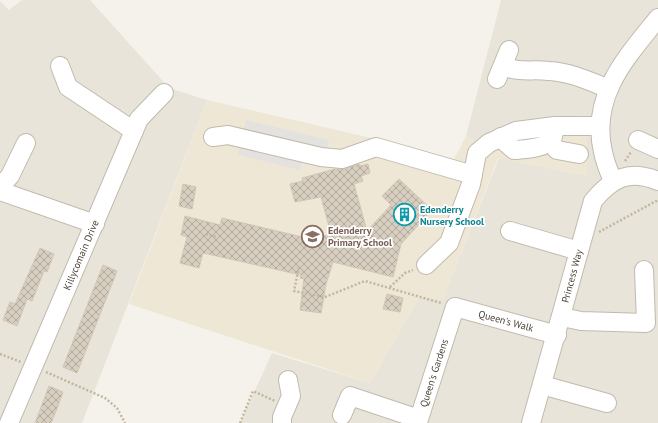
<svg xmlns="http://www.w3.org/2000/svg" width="658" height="423" viewBox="0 0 658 423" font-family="'PT Sans',sans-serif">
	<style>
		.residential { fill: #e9e4d9 }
		.education { fill: #eee7d5 }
		.parking { fill: #e4e2df }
		.building { fill: url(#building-cross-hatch); stroke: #d2c6b3 }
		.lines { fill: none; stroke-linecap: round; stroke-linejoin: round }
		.minor-casing { stroke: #c1baad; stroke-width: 20 }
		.path { stroke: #c3b69e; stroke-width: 2.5; stroke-dasharray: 2 2; stroke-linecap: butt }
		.minor { stroke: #fff; stroke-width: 18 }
		.labels { text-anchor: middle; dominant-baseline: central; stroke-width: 3.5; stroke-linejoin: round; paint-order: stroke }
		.culture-label { font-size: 10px; font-weight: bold; fill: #0d838f; stroke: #fff; text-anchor: start }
		.education-label { font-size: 10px; font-weight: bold; fill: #785e54; stroke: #fff; text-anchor: start }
		.street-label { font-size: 10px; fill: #4a4338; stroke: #fff }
	</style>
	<defs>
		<pattern id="building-cross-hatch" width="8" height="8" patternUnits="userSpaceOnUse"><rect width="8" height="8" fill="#d7cec0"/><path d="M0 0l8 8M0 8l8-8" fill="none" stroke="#b0a99d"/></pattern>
	</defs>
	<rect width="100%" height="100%" fill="#f5f2eb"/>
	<!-- residential -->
	<g class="residential">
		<polygon points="22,0 90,0 169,88 207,100 82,423 0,423 0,1 9,10"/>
		<polygon points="501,0 658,0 658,423 240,423 272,353 370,383 419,297 443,299 499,158 587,176 586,115 479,142 466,136"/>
	</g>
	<!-- education -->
	<polygon class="education" points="207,100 367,137 454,159 466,136 479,142 510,122 587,115 587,176 498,158 443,300 419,297 370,383 129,304"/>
	<!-- parking -->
	<polygon class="parking" points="246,120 329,140 324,164 303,159 300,170 238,155"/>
	<!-- building -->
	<g class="building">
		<polygon points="359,164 360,166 368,164 370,173 361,176 363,181 354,184 367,231 391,205 382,196 399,179 432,210 401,244 393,277 333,262 326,284 321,313 300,310 304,279 300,278 301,275 203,253 199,268 180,263 187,237 181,235 185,216 220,225 222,218 311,239 313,233 332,237 321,197 295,202 290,184 303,181 302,178 335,169 345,169"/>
		<polygon points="183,184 196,187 192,209 179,206"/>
		<polygon points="40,248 54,254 47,272 44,271 32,301 27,299 17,326 3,320 10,302 15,304"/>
		<polygon points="103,265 117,271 77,373 63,367"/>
		<polygon points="387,294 403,298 400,312 383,309"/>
		<polygon points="49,386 63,392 56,411 51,423 35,423"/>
	</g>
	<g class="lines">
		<defs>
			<g id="minor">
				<polyline points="60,66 68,87 134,131"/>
				<path d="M503 66C520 73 531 69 549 71 570 72 589 81 609 89"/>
				<polyline points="497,79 509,50"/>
				<polyline points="213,137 228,135 321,157 342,159 376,147 473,175"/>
				<path d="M501 137 506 143 514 150C526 149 544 149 552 139 554 136 554 130 555 126"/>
				<polyline points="638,140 658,149"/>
				<polyline points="549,141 557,150 579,154"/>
				<path d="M613 181C609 172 605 162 603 152 590 96 626 58 658 18"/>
				<polyline points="0,187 10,176 26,143"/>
				<polyline points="0,191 95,224"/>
				<polyline points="510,231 579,251"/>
				<polyline points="426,265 449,243 471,184 477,153 489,143 516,131 555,126 600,126"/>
				<polyline points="562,317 581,321 646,323 644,270"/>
				<polyline points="542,385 607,403"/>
				<polyline points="342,415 350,396 419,419 455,307 557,335"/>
				<polyline points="9,423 139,119 164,93"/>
				<polyline points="282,423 282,417 291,396 288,380"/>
				<path d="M531 423 593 201C612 178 629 169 658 181"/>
			</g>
		</defs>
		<!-- minor casing -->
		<use href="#minor" class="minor-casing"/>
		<!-- path -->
		<g class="path">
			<polyline points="625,161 631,152"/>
			<polyline points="599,232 658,200"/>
			<polyline points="206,234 217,237"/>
			<polyline points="299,267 294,291 325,297 365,281 441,303"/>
			<polyline points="390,287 405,273 413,270"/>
			<polyline points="0,354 21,362"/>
			<polyline points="46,372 105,398 117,408 125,423"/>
			<polyline points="240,423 253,391 275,401"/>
		</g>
		<!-- minor -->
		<use href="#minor" class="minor"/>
	</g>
	<!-- icons -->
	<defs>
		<symbol id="building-ring" viewBox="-11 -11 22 22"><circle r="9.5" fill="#fff" stroke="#0f9aa8" stroke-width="1.5"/><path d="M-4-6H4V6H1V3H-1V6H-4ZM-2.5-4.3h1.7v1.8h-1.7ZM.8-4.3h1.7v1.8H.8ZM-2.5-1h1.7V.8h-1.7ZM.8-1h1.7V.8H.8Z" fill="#0f9aa8"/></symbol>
		<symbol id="school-ring" viewBox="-11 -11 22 22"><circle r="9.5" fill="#fff" stroke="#8d6e63" stroke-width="1.5"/><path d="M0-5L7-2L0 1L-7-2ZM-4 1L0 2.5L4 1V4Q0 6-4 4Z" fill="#8d6e63"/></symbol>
	</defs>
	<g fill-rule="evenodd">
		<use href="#building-ring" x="392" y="202" width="25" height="25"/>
		<use href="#school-ring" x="300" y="224" width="25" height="25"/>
	</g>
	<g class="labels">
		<!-- culture labels -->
		<g class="culture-label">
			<text x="420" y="209">Edenderry<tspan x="420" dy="12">Nursery School</tspan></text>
		</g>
		<!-- education labels -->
		<g class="education-label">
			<text x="328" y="230">Edenderry<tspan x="328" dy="12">Primary School</tspan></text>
		</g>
		<!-- street labels -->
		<g class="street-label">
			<text transform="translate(81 255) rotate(-67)">Killycomain Drive</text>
			<text transform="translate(572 276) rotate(-75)">Princess Way</text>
			<text transform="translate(506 321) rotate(15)">Queen's Walk</text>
			<text transform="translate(434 373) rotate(-72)">Queen's Gardens</text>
		</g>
	</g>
</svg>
